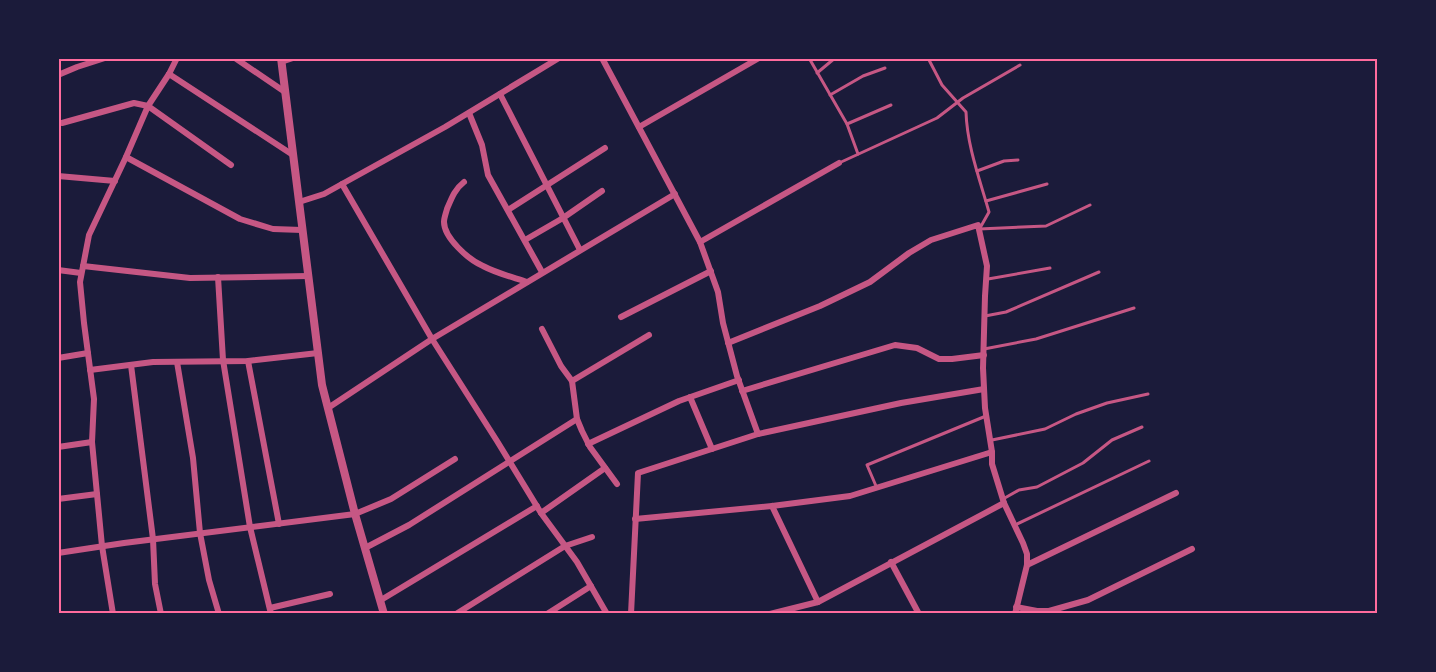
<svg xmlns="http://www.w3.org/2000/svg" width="1436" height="672" viewBox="0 0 1436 672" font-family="'IBM Plex Sans',sans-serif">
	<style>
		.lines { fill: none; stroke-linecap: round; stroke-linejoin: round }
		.service { stroke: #c65784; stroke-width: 3 }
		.minor { stroke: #c65784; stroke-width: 6 }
		.tertiary { stroke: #c65784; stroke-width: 8 }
		.neatline { fill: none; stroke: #ff6b9d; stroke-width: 2 }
	</style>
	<rect width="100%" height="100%" fill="#1b1b3a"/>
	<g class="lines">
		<!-- service -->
		<g class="service">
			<polyline points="809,58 847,124 858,154"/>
			<path d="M928 58 942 85 966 112C967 146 980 180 989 212L980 228"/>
			<polyline points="817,73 835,58"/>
			<polyline points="830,95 863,76 885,68"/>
			<polyline points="847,124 891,105"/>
			<polyline points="839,163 937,118 963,98 1020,65"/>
			<polyline points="977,171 1004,161 1018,160"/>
			<polyline points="986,201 1047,184"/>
			<polyline points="979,229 1046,226 1090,205"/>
			<polyline points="988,279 1050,268"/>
			<polyline points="985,316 1006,312 1099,272"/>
			<polyline points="984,349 1036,339 1134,308"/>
			<polyline points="992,440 1045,429 1076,414 1107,403 1148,394"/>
			<polyline points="876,486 867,465 986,416"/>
			<polyline points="1003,499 1019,490 1037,487 1083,463 1112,440 1142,427"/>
			<polyline points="1015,525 1149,461"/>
		</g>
		<!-- minor -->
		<g class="minor">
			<polyline points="235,58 285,92"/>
			<polyline points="602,58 700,242 718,292 723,323 737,376 758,434"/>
			<polyline points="281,62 293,58"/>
			<polyline points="169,74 293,155"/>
			<polyline points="58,75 77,67 105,58"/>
			<polyline points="500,94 580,250"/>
			<polyline points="469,113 482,145 488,175 542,272"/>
			<polyline points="62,123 134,103 148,106 231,165"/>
			<polyline points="639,127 759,58"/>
			<polyline points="126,157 240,219 273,229 302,230"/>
			<polyline points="58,176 115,181"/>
			<path d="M464 182C455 189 452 197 447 209 446 213 444 218 444 222 444 238 469 260 483 266 496 273 512 277 527 282"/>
			<polyline points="342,184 432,339 497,441 541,513 577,562 607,614"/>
			<polyline points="299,202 324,194 342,184 445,127 559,58"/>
			<polyline points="508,210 605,148"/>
			<polyline points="525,240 563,218 602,191"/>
			<polyline points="700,242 839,163"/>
			<polyline points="83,266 190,278 308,276"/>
			<polyline points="58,270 81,273"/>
			<polyline points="218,277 223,360 250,527 271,614"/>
			<polyline points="621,317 711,271"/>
			<polyline points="542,329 561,366 572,381 577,419 582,431 590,447 617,484"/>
			<polyline points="728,343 820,306 870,282 909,253 931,240 978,225 987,266 985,296 983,368 985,408 992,452 992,464 1004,503 1023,543 1027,554 1027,565 1015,614"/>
			<polyline points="58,358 88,353"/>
			<polyline points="248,361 279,524"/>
			<polyline points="177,362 193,458 200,533 209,580 219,614"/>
			<polyline points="131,365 153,539 155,584 161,614"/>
			<polyline points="90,370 153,362 248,361 318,353"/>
			<polyline points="572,381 649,335"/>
			<polyline points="742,391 895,345 917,348 939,359 952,359 984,355"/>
			<polyline points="690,397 712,449"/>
			<polyline points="328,408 432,339 675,194"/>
			<polyline points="588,444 679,401 739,380"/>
			<polyline points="58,447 92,442"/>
			<polyline points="58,499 97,494"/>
			<polyline points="772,506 818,602"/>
			<polyline points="541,513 605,468"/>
			<polyline points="635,519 772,506 850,496 992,452"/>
			<polyline points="365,548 409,525 577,419"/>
			<polyline points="58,553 124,543 355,514 391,499 455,459"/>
			<polyline points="891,562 919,614"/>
			<polyline points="1027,565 1176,493"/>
			<polyline points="381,600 537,506"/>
			<polyline points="1016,607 1037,611 1049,611 1088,600 1192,549"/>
			<polyline points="270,608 330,594"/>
			<polyline points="58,611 59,614"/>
			<polyline points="113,614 102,546 92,442 94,399 84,323 80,282 89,235 126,157 148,106 169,74 177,58"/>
			<polyline points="456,614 565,546 592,537"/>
			<polyline points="547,614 591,586"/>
			<polyline points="631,614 638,473 758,434 901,403 984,389"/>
			<polyline points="770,614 818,602 1004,503"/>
		</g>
		<!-- tertiary -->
		<polyline class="tertiary" points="281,58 322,385 355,514 384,614"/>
	</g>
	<!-- border -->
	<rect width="1436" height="672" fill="none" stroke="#1b1b3a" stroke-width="120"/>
	<rect x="60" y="60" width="1316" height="552" class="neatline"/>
</svg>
